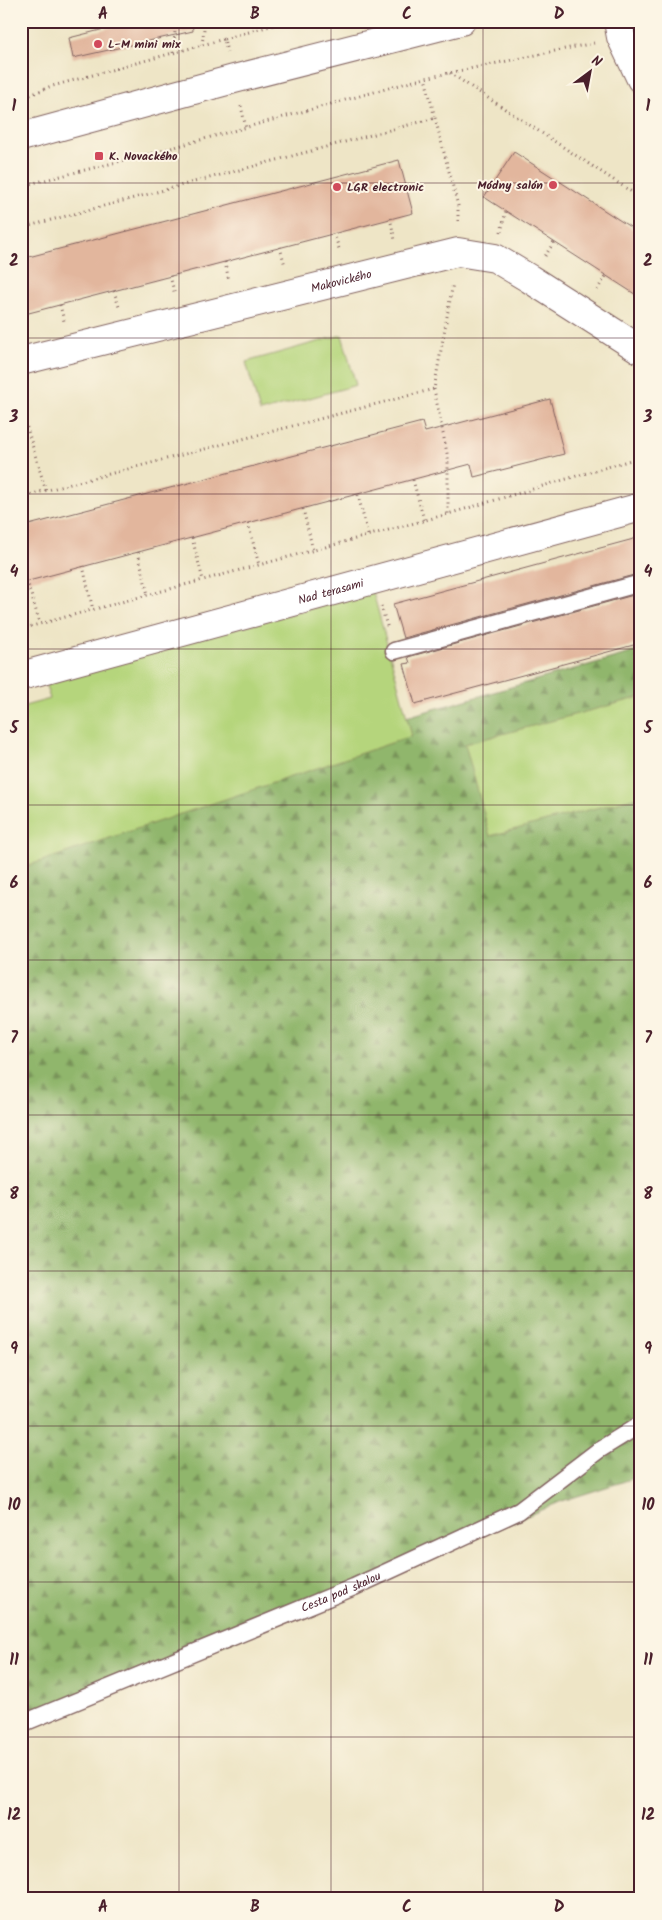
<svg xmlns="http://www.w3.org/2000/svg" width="662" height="1920" viewBox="0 0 662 1920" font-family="Kalam,sans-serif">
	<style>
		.forest { fill: url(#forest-firs); stroke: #6d6a4c }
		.park { fill: #b5d57c; stroke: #807a54 }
		.building { fill: #e2b69d }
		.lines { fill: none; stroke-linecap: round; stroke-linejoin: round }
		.service-casing { stroke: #836461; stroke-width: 19 }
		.minor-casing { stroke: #836461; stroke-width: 30 }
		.path { stroke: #836461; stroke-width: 3; stroke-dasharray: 1 4; stroke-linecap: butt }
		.service { stroke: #fff; stroke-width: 16 }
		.minor { stroke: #fff; stroke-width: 28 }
		.grid { fill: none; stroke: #4a1f2b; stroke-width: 1; stroke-opacity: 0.55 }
		.poi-dot { fill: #d1495b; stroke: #fcf5e5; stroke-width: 2 }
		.labels { text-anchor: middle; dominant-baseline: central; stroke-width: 4; stroke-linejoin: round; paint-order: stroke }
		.poi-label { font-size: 12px; font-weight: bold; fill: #4a1f2b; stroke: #fcf5e5; text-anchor: start }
		.street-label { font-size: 12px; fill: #4a1f2b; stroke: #fcf5e5 }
		.neatline { fill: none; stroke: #4a1f2b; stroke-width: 2 }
		.grid-label { font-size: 16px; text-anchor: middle; font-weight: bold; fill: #4a1f2b }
	</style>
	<defs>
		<pattern id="forest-firs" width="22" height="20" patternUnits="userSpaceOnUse" patternTransform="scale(1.25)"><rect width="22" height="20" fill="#90b66c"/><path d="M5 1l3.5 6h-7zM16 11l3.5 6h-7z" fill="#789359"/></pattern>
	</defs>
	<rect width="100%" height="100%" fill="#fcf5e5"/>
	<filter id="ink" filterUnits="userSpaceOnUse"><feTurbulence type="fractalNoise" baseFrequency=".02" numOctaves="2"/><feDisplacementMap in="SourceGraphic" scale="10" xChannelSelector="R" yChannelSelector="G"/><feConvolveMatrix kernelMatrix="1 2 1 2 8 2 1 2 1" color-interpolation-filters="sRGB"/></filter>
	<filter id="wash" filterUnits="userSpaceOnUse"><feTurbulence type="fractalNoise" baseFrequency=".0096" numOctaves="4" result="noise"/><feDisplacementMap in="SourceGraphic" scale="20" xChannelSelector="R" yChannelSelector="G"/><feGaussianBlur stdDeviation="1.12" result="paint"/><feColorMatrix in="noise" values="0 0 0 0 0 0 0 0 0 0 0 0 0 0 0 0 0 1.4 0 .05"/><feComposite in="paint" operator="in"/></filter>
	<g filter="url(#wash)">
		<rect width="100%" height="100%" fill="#eee5c6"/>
		<!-- forest -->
		<polygon class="forest" points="641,650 641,1476 562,1501 21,1731 21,827"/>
		<!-- park -->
		<g class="park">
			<polygon points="342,335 356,385 260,412 246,362"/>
			<polygon points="373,592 412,736 21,868 21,707 50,699 44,679"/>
			<polygon points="641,697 641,796 490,836 465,744"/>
		</g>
		<g id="blocks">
			<!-- building -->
			<g class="building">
				<polygon points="136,21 192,21 193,31 73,58 69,38"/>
				<polygon points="514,152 641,234 641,298 484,197"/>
				<polygon points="399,160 413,213 21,315 21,259"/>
				<polygon points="550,399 564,454 474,477 471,464 21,583 21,527 422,422 425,432"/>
				<polygon points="641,537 641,573 403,638 393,604"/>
				<polygon points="641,593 641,643 415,704 404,664 410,663 408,657"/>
			</g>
		</g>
	</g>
	<g filter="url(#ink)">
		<use href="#blocks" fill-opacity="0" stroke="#836461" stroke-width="1"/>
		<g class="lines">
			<defs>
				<g id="service">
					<polyline points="394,651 641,583"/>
					<path id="s1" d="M21 1724 354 1587 519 1511 599 1450 641 1424"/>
				</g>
				<g id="minor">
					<polyline points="618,21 621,37 641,79"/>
					<polyline points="21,137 234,79 461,21"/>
					<path id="s2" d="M21 361 458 252 495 258 530 279 641 350"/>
					<path id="s3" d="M21 676 641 507"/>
				</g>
			</defs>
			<!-- service casing -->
			<use href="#service" class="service-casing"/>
			<!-- minor casing -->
			<use href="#minor" class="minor-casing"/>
			<!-- path -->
			<g class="path">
				<polyline points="224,39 288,21"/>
				<polyline points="202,45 205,21"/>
				<polyline points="173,53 176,21"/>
				<polyline points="450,73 641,198"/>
				<polyline points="21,99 49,87 224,39 227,52"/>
				<polyline points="241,106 246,128"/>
				<polyline points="435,118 458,206 458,225"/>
				<polyline points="21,186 153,153 425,78 594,43"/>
				<polyline points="390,218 395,240"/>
				<polyline points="21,228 435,118 425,78"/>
				<polyline points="501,232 506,211"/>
				<polyline points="334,233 340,252"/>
				<polyline points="280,247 285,266"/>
				<polyline points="545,256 554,242"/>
				<polyline points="225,262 229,281"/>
				<polyline points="170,276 175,295"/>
				<polyline points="597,290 606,276"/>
				<polyline points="114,291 119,307"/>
				<polyline points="60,305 64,321"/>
				<polyline points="434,389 448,458 448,514"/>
				<polyline points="21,408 46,491"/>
				<polyline points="413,480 424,520"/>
				<polyline points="358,495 368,535"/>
				<polyline points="21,497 434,389 453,283"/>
				<polyline points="303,509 313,550"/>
				<polyline points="248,523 259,565"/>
				<polyline points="192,538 203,580"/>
				<polyline points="138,552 148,595"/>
				<polyline points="83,566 93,610"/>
				<polyline points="27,581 40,624"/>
				<polyline points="381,606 388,629"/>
				<polyline points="21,629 448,514 641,457"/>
			</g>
			<!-- service -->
			<use href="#service" class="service"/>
			<!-- minor -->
			<use href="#minor" class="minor"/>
		</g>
	</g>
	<!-- grid -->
	<path class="grid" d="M179 21V1899M331 21V1899M483 21V1899M21 183H641M21 338H641M21 494H641M21 649H641M21 805H641M21 960H641M21 1115H641M21 1271H641M21 1426H641M21 1582H641M21 1737H641"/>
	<!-- markers -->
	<g class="poi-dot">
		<circle cx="98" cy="44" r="5"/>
		<rect x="94" y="151" width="10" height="10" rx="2.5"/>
		<circle cx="553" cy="185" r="5"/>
		<circle cx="337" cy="187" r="5"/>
	</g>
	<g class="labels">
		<!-- poi labels -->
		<g class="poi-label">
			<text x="108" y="44">L-M mini mix</text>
			<text x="109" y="156">K. Novackého</text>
			<text x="543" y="185" text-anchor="end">Módny salón</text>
			<text x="347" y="187">LGR electronic</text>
		</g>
		<!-- street labels -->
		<g class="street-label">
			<text stroke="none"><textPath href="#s2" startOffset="330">Makovického</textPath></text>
			<text stroke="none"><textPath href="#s3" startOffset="321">Nad terasami</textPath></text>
			<text stroke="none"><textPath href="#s1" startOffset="346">Cesta pod skalou</textPath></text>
		</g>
	</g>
	<!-- margin -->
	<rect width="662" height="1920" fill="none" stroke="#fcf5e5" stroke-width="55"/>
	<!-- north arrow -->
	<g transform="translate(590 72) rotate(32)" stroke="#fcf5e5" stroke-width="4" paint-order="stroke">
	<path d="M0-4L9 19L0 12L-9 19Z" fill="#4a1f2b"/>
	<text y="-8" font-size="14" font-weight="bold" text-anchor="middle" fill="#4a1f2b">N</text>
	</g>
	<rect x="28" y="28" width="606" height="1864" class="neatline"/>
	<g class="grid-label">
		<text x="103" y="19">A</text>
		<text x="255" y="19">B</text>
		<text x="407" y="19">C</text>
		<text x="559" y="19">D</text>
		<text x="14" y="111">1</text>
		<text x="648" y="111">1</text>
		<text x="14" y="266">2</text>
		<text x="648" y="266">2</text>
		<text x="14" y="422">3</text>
		<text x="648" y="422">3</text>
		<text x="14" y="577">4</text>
		<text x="648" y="577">4</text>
		<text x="14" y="733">5</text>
		<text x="648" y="733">5</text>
		<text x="14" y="888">6</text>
		<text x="648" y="888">6</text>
		<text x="14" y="1043">7</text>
		<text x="648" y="1043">7</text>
		<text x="14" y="1199">8</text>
		<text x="648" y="1199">8</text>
		<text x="14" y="1354">9</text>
		<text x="648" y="1354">9</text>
		<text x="14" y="1510">10</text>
		<text x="648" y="1510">10</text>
		<text x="14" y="1665">11</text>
		<text x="648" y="1665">11</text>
		<text x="14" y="1820">12</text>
		<text x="648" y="1820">12</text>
		<text x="103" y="1912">A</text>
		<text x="255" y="1912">B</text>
		<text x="407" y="1912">C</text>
		<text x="559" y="1912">D</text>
	</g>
</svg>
